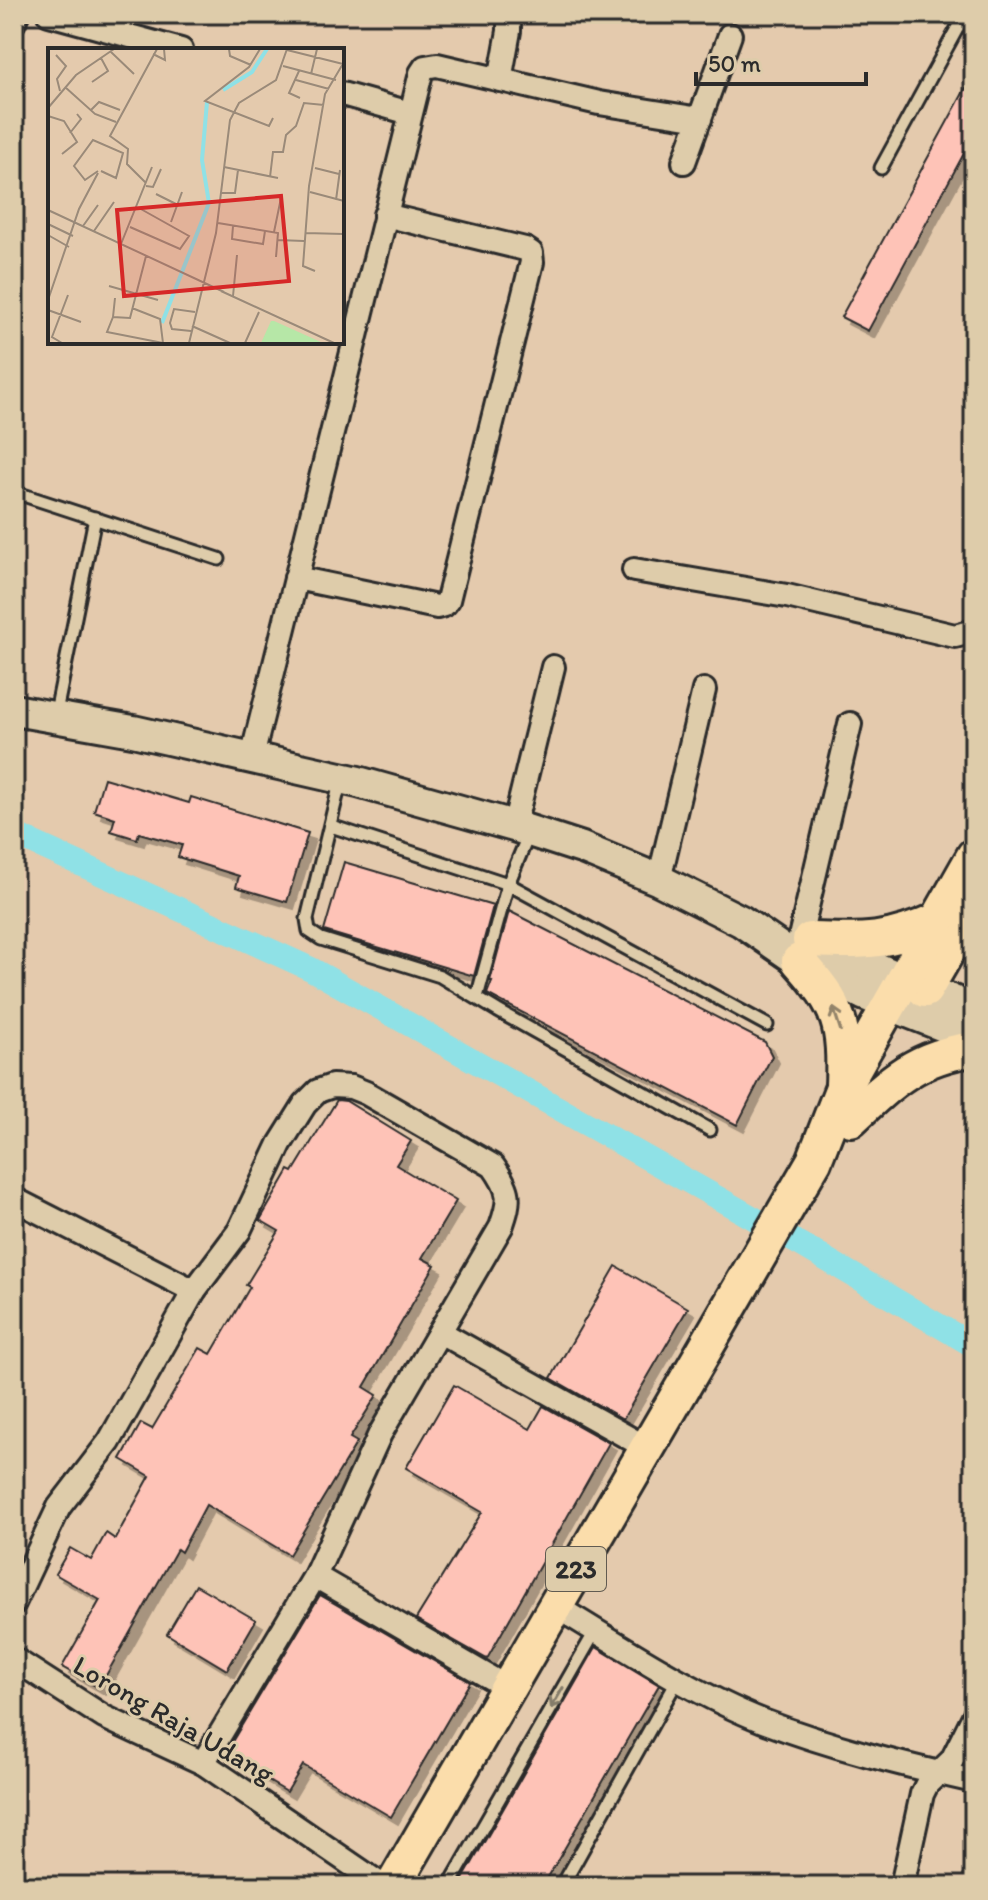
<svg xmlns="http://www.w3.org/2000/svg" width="988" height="1900" viewBox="0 0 988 1900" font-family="Itim,sans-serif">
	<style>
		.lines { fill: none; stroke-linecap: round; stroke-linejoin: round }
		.canal { stroke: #8fe1e6; stroke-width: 24 }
		.building { fill: #fec3b7; stroke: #2b2b2b; stroke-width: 2; filter: url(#shadow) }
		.service-casing { stroke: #2b2b2b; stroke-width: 17 }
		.minor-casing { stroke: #2b2b2b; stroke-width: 28 }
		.secondary-casing { stroke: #2b2b2b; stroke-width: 36 }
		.primary-casing { stroke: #2b2b2b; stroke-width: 40 }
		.service { stroke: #deccaa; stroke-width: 11 }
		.minor { stroke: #deccaa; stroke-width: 22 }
		.secondary { stroke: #deccaa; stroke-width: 30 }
		.primary { stroke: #fbddab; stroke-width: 34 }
		.oneway { stroke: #93846b }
		.oneway2 { stroke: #847c6a }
		.labels { text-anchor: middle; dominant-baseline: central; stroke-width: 6; stroke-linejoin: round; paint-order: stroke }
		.shield { fill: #deccaa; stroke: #615b51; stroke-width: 2 }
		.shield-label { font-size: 26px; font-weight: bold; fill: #2b2b2b }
		.street-label { font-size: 28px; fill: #2b2b2b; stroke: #deccaa }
		.inset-river { fill: none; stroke: #8fe1e6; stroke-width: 4 }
		.inset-road { fill: none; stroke: #9a8a79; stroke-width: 2 }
		.view { fill: #d62828; fill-opacity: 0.15; stroke: #d62828; stroke-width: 4 }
		.inset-edge { fill: none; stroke: #2b2b2b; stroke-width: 4 }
	</style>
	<defs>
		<filter id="shadow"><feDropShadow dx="7" dy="7" stdDeviation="0" flood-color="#0004"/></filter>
	</defs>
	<rect width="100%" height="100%" fill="#e4caad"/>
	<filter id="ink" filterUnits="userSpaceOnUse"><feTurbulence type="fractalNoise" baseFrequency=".0125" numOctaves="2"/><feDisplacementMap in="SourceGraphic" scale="16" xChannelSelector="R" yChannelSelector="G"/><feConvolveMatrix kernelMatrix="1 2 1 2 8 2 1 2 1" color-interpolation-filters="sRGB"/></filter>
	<g filter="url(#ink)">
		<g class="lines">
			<!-- canal -->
			<polyline class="canal" points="14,834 311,969 805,1247 974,1346"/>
		</g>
		<!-- building -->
		<g class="building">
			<polygon points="974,73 974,135 868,331 841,317"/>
			<polygon points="104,778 189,803 191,797 308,833 287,902 236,887 239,876 178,857 182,845 139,833 137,839 111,831 115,818 94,811"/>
			<polygon points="344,862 493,906 474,976 324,931"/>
			<polygon points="509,911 765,1042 772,1056 737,1125 487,994 492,981 490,981"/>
			<polygon points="337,1100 346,1101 411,1141 396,1165 456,1201 422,1258 435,1265 364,1387 377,1395 350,1438 357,1442 289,1555 206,1505 181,1552 177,1549 99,1688 62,1667 100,1600 55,1574 70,1548 91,1560 106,1533 115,1539 150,1476 121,1459 141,1423 152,1429 200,1348 211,1354 250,1287 246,1285 279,1231 260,1220 289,1170 293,1172"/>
			<polygon points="616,1266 688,1308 623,1419 551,1378"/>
			<polygon points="454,1385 530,1429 543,1406 609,1443 487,1659 416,1619 482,1512 406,1468"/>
			<polygon points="196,1585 256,1620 227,1670 167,1634"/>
			<polygon points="320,1595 470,1682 391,1817 303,1765 287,1792 224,1755"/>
			<polygon points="596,1647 659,1685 620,1752 543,1886 459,1886"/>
		</g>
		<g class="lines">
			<defs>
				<g id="service">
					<polyline points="881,168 965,14"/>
					<polyline points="14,492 219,559"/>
					<polyline points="55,717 95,518"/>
					<polyline points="341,779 307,919 309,931 321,939 440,976 498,1011 710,1130"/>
					<polyline points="331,826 508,884 530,831"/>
					<polyline points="477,997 508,884 767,1025"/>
					<polyline points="449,1886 596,1630"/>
					<polyline points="562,1886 678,1679"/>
				</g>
				<g id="minor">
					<polyline points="49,14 181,50"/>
					<polyline points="14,22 17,14"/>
					<polyline points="500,80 509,31 509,14"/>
					<polyline points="342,94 410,113"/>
					<polyline points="684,162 730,35"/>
					<polyline points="634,570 787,596 955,636 974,631"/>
					<polyline points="296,578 437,607 444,605 448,600 532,262 531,253 525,249 385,215"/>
					<polyline points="252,757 421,73 425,67 437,65 599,103 700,119"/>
					<polyline points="514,826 553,667"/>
					<polyline points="659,880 704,690"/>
					<polyline points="800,937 850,724"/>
					<polyline points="14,1199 194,1291"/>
					<polyline points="440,1332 647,1448"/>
					<polyline points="315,1576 508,1688"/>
					<path d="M14 1603 59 1507 109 1442 194 1291 239 1231 280 1144 305 1104 318 1091 332 1086 351 1087 366 1093 493 1166C511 1191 511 1199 501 1227L380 1434 315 1576 203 1763"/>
					<path d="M555 1606C620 1645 692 1693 763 1721 831 1747 903 1765 974 1781"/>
					<polyline points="14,1659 104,1717 203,1763 383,1886"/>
					<polyline points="902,1886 922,1794 927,1784 952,1760 974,1716"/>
				</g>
				<g id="secondary">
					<polyline points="14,710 133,731 358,782 514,826 582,848 659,880 741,921 799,961 863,994 974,1038"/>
					<polyline points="816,942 974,1010"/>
				</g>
				<g id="primary">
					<path d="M810 940C864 942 888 943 938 920"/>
					<path d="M799 961C841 1008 845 1025 843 1087"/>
					<polyline points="925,990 974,905"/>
					<path d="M851 1119C891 1081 917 1056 974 1049"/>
					<polyline points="393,1886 814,1161 843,1087 974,856"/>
				</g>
			</defs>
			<!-- service casing -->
			<use href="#service" class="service-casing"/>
			<!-- minor casing -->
			<use href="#minor" class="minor-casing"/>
			<!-- secondary casing -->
			<use href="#secondary" class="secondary-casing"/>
			<!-- primary casing -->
			<use href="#primary" class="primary-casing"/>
			<!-- service -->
			<use href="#service" class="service"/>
			<!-- minor -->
			<use href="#minor" class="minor"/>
			<!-- secondary -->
			<use href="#secondary" class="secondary"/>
			<!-- primary -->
			<use href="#primary" class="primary"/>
		</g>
		<!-- one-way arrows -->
		<defs><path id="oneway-shaft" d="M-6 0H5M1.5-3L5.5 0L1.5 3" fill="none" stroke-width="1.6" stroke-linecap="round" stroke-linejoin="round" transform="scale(2)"/></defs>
		<use class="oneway" href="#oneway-shaft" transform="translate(837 1019) rotate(-108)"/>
		<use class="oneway2" href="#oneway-shaft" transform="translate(557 1698) rotate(120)"/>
	</g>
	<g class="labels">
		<!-- shield labels -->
		<rect class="shield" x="546" y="1547" width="60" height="44" rx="6"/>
		<g class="shield-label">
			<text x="576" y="1569">223</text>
		</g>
		<!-- street labels -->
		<g class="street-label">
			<text transform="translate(174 1719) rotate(30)">Lorong Raja Udang</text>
		</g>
	</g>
	<!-- overview -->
	<g transform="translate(48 48)">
		<rect width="296" height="296" fill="#e4caad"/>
		<path d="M223 273H226L275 295H213Z" fill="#b6e7a7"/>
		<path class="inset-river" d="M175 42 204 24 219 1M114 275 161 155 154 112 159 54"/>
		<path class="inset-road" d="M181 1 182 8 203 17M212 1 201 19 157 53 221 78 225 70M239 2 295 16M63 4 86 26M105 6 117 12 116 1M8 7 18 18 9 31 12 43M235 18 288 32M251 23 241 45 252 50M263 26 269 1M248 32 281 41M44 34 60 23 53 10M17 39 47 66 68 74M0 60 28 27 66 1M43 62 51 54 72 62M0 68 16 73 29 94 14 106M22 85 33 71 29 66M176 119 230 130M267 120 291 126M50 123 37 132 26 118 45 92 75 105 68 130 53 123M222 129 225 104H235L238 87 248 78 256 55 276 57M98 135 79 116 80 101 62 88 109 1M98 138 105 139 113 121M262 144 296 153M173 145H187L190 122M108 146 130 157M288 152 292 122M0 162 176 244M123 174 134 144M170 175 230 185 228 209M0 176 25 188M35 178 50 157M185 178 184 191 196 193 215 196 217 183M82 179 132 201 141 188 91 160M46 183 66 154M226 184 233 150M257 185 296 186M0 187 21 199M230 192 256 193M73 196 104 119M267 223 255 218 261 138 277 46 296 14M61 238 110 252M173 243 286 295M185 248 189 207M67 250 65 269 82 270 98 208M0 252 31 161 50 125M84 260 112 271 115 295M0 262 33 274M65 269 59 284 115 295M144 278 182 295M143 283 124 281 122 275 126 261 147 264M14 295 4 289 20 247M141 295 168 185 182 72 191 55 228 32 239 1M197 295 211 264"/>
		<path class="view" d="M233 148 241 233 76 248 69 162Z"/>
		<rect width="296" height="296" class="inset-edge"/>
	</g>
	<!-- margin -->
	<rect width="988" height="1900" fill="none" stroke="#deccaa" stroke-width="48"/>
	<rect x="24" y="24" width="940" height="1852" fill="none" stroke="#2b2b2b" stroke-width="3" filter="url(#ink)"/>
	<!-- scale -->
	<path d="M696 72v12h170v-12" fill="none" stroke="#2b2b2b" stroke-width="4"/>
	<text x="708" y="72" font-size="24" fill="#2b2b2b" stroke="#deccaa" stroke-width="6" paint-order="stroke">50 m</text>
</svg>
